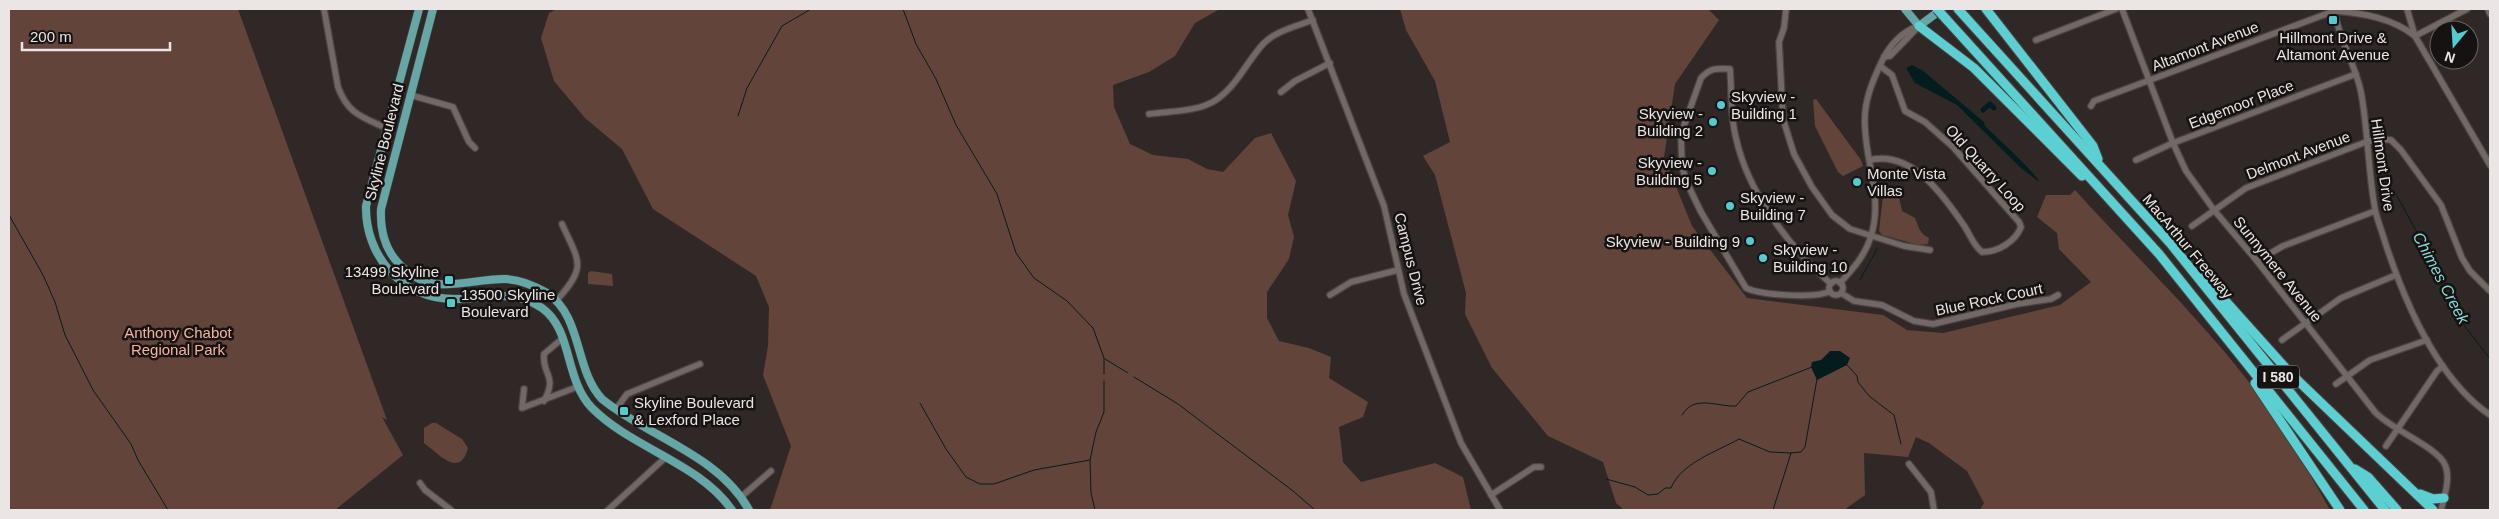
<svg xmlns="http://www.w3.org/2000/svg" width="2499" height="519" viewBox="0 0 2499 519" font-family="Arial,sans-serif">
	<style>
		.green { fill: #63443b }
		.water { fill: #041c1d }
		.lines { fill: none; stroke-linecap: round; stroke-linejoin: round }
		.stream { stroke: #041c1d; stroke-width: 1 }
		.canal { stroke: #041c1d; stroke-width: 5 }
		.minor-casing { stroke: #4b4442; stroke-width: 8 }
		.major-casing { stroke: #4b4442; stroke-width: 9 }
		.highway-casing { stroke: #4b4442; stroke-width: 11 }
		.minor { stroke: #726966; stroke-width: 5.5 }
		.major { stroke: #65a6a7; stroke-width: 8 }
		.highway { stroke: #5ccfd3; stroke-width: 9 }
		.highway-bridge-casing { stroke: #4b4442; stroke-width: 11; stroke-linecap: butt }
		.highway-bridge { stroke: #5ccfd3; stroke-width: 9 }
		.poi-dot { fill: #52ccd0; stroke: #151211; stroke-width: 2 }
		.labels { text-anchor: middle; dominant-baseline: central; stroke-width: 5; stroke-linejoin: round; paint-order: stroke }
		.shield { fill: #151211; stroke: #aba6a5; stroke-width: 1 }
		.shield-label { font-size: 14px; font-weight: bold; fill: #ebe6e5 }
		.poi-label { font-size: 15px; fill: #ebe6e5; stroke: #151211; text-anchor: start }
		.street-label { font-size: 15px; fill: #ebe6e5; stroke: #151211 }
		.park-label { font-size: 15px; fill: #f5b3a0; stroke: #151211 }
		.water-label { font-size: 16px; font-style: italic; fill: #86d9db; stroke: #151211 }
	</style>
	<rect width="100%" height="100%" fill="#302826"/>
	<!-- green -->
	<g class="green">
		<polygon points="9,9 238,9 387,420 382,417 403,455 335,510 9,510"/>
		<polygon points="557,9 1242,9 1218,10 1195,23 1175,56 1149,72 1113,85 1114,107 1130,144 1153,155 1188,159 1207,169 1223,172 1255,138 1271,133 1296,181 1288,215 1294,237 1289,259 1267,292 1267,318 1279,341 1309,348 1331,357 1329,378 1368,402 1363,417 1339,427 1343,462 1361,482 1435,463 1463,477 1471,510 770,510 791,446 763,375 768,346 769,307 756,276 653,209 622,149 585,118 554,81 541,38 549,13"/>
		<path d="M1400 9H1708L1719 20 1675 84 1664 157 1692 226 1747 298 1883 315 1907 330 1943 333 2060 305 2091 282 2059 249 2057 233 2037 217 2046 195H2070L2075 190C2133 254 2196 314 2249 382 2278 420 2307 468 2330 510H1980L1984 503 1967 471 1929 443 1916 437 1908 457 1864 453 1865 495 1844 510H1624L1616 503 1603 462 1548 436 1492 368 1465 314 1466 293 1435 175 1423 156 1450 142 1435 81 1406 30Z"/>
		<polygon points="1816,99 1861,160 1863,166 1843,176 1838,172 1815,126 1813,100"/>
		<path d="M1883 196 1899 197 1902 211 1915 218C1919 227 1919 233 1929 238L1928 244 1919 245 1882 235 1879 231Z"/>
		<polygon points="591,271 612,274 613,286 588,284 588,273"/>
		<path d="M432 423H436L462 439 468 448C460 479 439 454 424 443V428Z"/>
	</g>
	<!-- water -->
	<g class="water">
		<path d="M1912 65 1922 70 1984 122 1985 126C1995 136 2037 174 2039 182L2021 168 1957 105 1915 83 1906 68Z"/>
		<polygon points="1830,351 1840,351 1850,358 1847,365 1817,380 1811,367 1812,362 1821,360"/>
	</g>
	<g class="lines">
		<!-- stream -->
		<g class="stream">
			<polyline points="903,9 916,44 936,79 956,125 997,194 1016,253 1034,278 1067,301 1093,328 1104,358 1104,374"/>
			<polyline points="738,116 747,88 782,26 811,9"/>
			<polyline points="2396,194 2431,258 2436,276 2463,317 2464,325 2490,359"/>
			<polyline points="9,215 43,275 55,302 65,335 93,390 131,444 138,460 168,510"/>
			<polyline points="1860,280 1877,249"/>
			<polyline points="1105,359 1128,373"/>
			<polyline points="1847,365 1857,376 1858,382 1869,396 1894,415 1901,444"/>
			<polyline points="1134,377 1178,404 1293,491 1315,510"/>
			<polyline points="920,403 946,449 966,477 980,484 994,484 1034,470 1090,460"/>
			<path d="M1682 415C1694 394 1717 407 1736 406L1748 392 1812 367"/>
			<path d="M1606 479 1635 487 1648 495 1658 494 1665 488H1671C1681 463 1716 452 1739 439L1770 452 1791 453"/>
			<polyline points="1095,510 1091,493 1090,460 1096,432 1104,412 1104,381"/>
			<polyline points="1773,510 1791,453 1801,452 1805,447 1817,379"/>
		</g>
		<!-- canal -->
		<polyline class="canal" points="1983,110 1990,104 1994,108"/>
		<defs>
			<g id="minor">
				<path d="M324 9 338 87C348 114 362 117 386 128"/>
				<polyline points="1308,9 1384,206 1404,294 1461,443 1500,510"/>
				<polyline points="1786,9 1784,28 1779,42 1783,119 1794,154 1812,187 1832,215 1850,229 1904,246 1930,250"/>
				<path d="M2122 9 2173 143 2186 171 2214 210 2257 261 2375 412C2390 429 2438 447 2445 465 2451 477 2444 498 2441 510"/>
				<path d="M2334 9C2338 38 2355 63 2361 92 2368 130 2368 170 2375 209 2377 220 2382 231 2385 242 2404 300 2437 379 2490 415"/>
				<polyline points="2407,9 2415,36 2490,165"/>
				<polyline points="2488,9 2490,14"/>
				<polyline points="2036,40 2116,9"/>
				<polyline points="1884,57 1890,56 1919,26"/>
				<polyline points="1281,92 1295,81 1330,63"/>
				<polyline points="410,95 453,107 469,142 475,148"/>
				<path d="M2091 106 2094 101 2334 11C2363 13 2392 18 2415 36L2467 9"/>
				<path d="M1149 114C1170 111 1198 112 1216 100 1237 86 1247 61 1264 43 1276 31 1297 26 1313 20"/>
				<path d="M1870 160C1912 150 1944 196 1965 227 1970 235 1974 246 1982 252 1998 252 2015 242 2021 227L2019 222 1953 147 1925 122 1905 111 1892 75 1880 66"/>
				<polyline points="2136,160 2173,143 2356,74"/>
				<polyline points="2192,226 2246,188 2366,142 2380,139 2391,140 2401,150 2441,205 2462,258 2470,271 2490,291"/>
				<polyline points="2257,261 2283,246 2375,211"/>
				<circle cx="1836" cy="288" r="7"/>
				<path d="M1840 283C1853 269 1866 254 1871 236 1883 198 1866 164 1865 127 1863 103 1872 82 1882 61 1889 46 1902 31 1919 26"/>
				<path d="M1830 291C1817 299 1760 295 1746 288L1701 212 1687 183 1682 167 1681 134 1701 78C1710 68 1717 68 1730 69 1732 92 1730 115 1736 138 1748 193 1789 247 1831 284"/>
				<polyline points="1841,293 1854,301 1882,305 1914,321 1933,324 2017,304 2051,299 2058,295"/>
				<polyline points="1330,295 1351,282 1398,270"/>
				<path d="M556 301C588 266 579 262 562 224"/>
				<polyline points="2282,340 2341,298 2396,275"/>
				<polyline points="2336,384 2370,360 2427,340"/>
				<polyline points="524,389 522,408 577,387"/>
				<path d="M544 401C558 375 542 376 544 354L563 338"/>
				<polyline points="616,409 627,394 700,364"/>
				<polyline points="2386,446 2437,371 2443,366"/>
				<polyline points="1909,464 1931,492 1934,510"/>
				<polyline points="420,483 425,490 451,510"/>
				<polyline points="1491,495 1534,467 1541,467"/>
				<polyline points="741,497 771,471"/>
				<polyline points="608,510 666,457"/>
			</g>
			<g id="major">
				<path d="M419 9 366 206C365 256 402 299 454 299 486 299 513 288 542 308 573 330 564 379 592 408 633 449 698 462 732 510"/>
				<path d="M433 9 381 209C380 230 384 249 400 265 432 298 465 279 504 279 518 279 535 286 547 293 583 317 574 369 602 399 648 437 719 455 749 510"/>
				<polyline points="1905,9 1919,26 1942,9"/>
			</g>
			<g id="highway">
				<polyline points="1958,9 2170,243 2385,510"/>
				<polyline points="1986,9 2093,146 2098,159"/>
				<polyline points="1946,19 2159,254 2364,510"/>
				<polyline points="1919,26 1974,68 2082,176"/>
				<polyline points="2204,277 2290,373 2433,510"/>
				<polyline points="2255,383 2340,510"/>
				<polyline points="2355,469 2368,477 2397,510"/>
				<polyline points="2420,494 2433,499 2444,498"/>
			</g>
		</defs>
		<!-- minor casing -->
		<use href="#minor" class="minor-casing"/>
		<!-- major casing -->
		<use href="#major" class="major-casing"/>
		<!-- highway casing -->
		<use href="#highway" class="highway-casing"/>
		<!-- minor -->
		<use href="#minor" class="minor"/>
		<!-- major -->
		<use href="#major" class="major"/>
		<!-- highway -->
		<use href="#highway" class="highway"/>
		<defs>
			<polyline id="highway-bridge" points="1937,9 1946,19"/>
		</defs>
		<!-- highway-bridge casing -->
		<use href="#highway-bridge" class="highway-bridge-casing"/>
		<!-- highway-bridge -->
		<use href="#highway-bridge" class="highway-bridge"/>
	</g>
	<!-- markers -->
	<g class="poi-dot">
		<rect x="2328" y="15" width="10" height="10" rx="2.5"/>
		<circle cx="1721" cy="105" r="5"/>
		<circle cx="1713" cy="122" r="5"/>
		<circle cx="1712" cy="171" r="5"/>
		<circle cx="1857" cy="182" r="5"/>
		<circle cx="1730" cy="206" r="5"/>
		<circle cx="1750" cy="241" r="5"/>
		<circle cx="1763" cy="258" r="5"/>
		<rect x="444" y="275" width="10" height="10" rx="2.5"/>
		<rect x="446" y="298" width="10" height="10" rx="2.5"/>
		<rect x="619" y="406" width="10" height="10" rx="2.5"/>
	</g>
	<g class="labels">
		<!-- shield labels -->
		<rect class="shield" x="2257" y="365.5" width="42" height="23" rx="4"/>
		<g class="shield-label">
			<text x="2278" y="377">I 580</text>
		</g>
		<!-- poi labels -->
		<g class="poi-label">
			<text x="2333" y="37" text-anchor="middle">Hillmont Drive &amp;<tspan x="2333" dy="17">Altamont Avenue</tspan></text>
			<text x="1731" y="96">Skyview -<tspan x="1731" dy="17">Building 1</tspan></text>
			<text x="1703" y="113" text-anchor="end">Skyview -<tspan x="1703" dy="17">Building 2</tspan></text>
			<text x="1702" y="162" text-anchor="end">Skyview -<tspan x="1702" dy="17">Building 5</tspan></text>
			<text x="1867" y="173">Monte Vista<tspan x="1867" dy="17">Villas</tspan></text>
			<text x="1740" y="197">Skyview -<tspan x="1740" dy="17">Building 7</tspan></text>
			<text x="1740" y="241" text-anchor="end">Skyview - Building 9</text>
			<text x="1773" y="249">Skyview -<tspan x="1773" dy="17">Building 10</tspan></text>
			<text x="439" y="271" text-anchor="end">13499 Skyline<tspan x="439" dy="17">Boulevard</tspan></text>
			<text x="461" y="294">13500 Skyline<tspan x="461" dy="17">Boulevard</tspan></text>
			<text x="634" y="402">Skyline Boulevard<tspan x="634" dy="17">&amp; Lexford Place</tspan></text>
		</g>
		<!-- street labels -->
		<g class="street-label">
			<text transform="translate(2205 46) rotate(-21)">Altamont Avenue</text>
			<text transform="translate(2241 104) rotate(-21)">Edgemoor Place</text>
			<text transform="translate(384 142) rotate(-76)">Skyline Boulevard</text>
			<text transform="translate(2298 155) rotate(-21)">Delmont Avenue</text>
			<text transform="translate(2383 165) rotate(82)">Hillmont Drive</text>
			<text transform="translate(1986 168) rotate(48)">Old Quarry Loop</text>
			<text transform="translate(2188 246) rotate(50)">MacArthur Freeway</text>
			<text transform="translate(1411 259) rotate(76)">Campus Drive</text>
			<text transform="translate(2278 269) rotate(51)">Sunnymere Avenue</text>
			<text transform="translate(1989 299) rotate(-12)">Blue Rock Court</text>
		</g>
		<!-- park labels -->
		<g class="park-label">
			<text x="178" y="332">Anthony Chabot<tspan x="178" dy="17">Regional Park</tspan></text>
		</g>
		<!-- water labels -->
		<g class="water-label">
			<text transform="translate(2441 278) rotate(62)">Chimes Creek</text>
		</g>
	</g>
	<!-- border -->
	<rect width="2499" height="519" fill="none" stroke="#ebe6e5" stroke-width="20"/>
	<!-- north arrow -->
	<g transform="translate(2454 45) rotate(198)"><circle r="24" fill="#151211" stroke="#6b6766"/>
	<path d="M0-4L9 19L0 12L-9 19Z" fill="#52ccd0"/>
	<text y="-8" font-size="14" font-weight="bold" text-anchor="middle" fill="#ebe6e5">N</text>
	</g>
	<!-- scale -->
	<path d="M22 42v8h148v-8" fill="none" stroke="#ebe6e5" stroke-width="2.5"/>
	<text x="30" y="42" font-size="15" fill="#ebe6e5" stroke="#151211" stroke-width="4" paint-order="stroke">200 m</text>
</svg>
